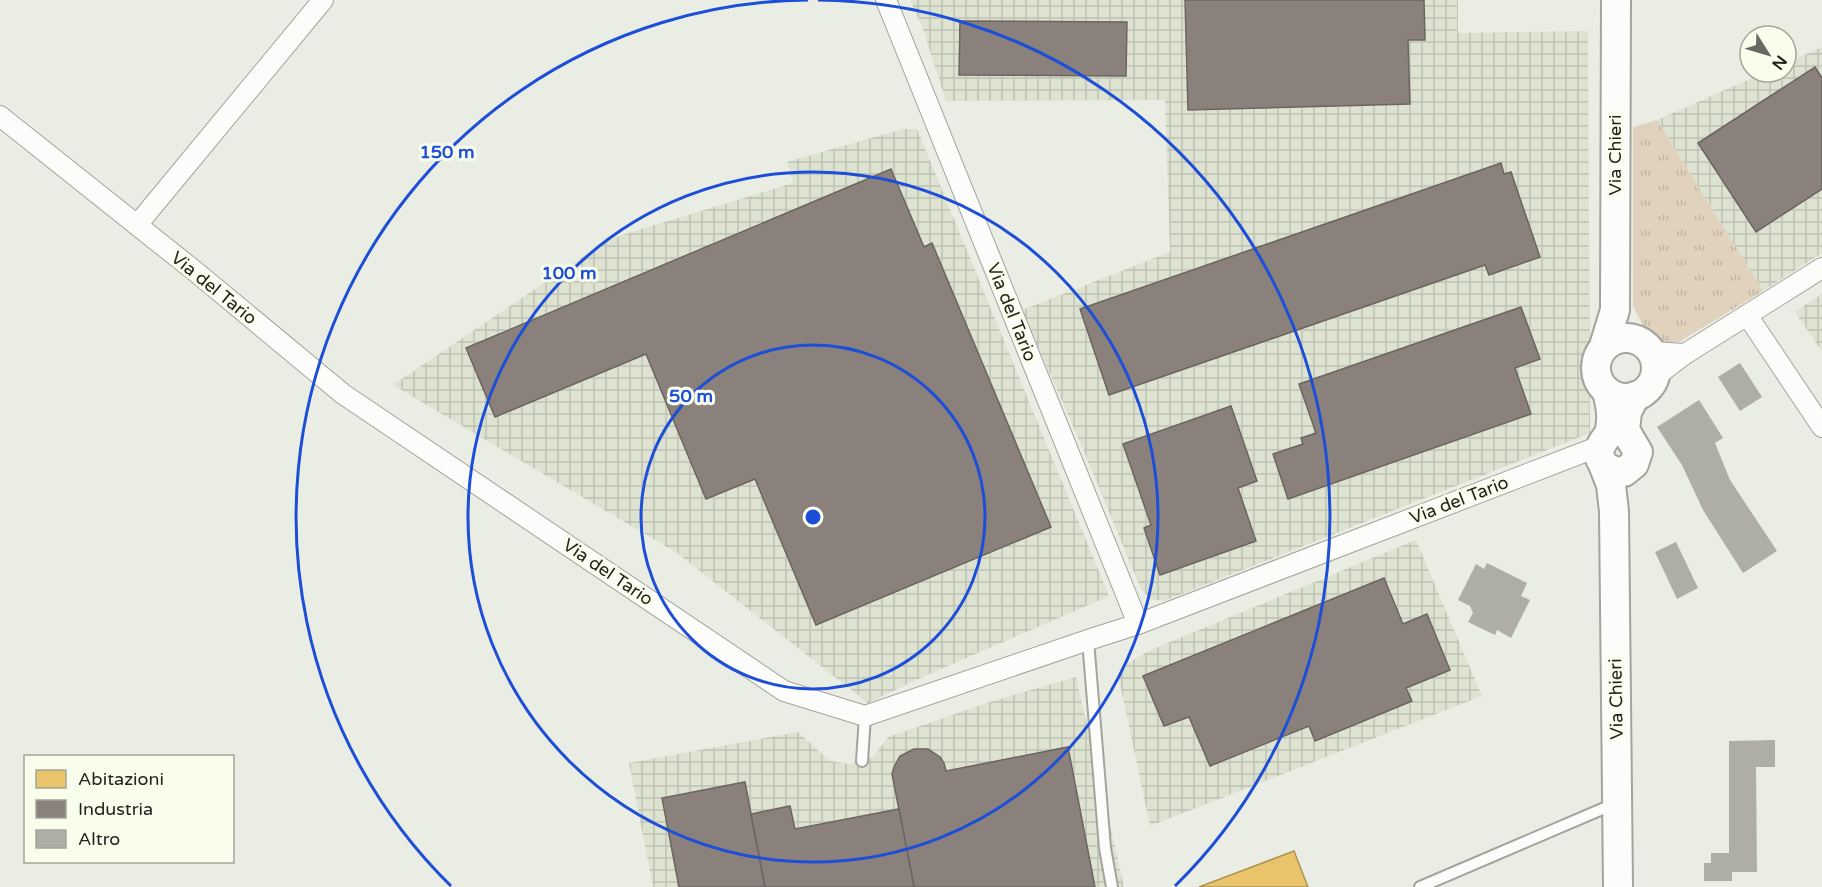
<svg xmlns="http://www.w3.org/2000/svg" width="1822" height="887" viewBox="0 0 1822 887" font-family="'Varela Round',sans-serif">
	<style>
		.industrial { fill: url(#industrial-grid) }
		.grass { fill: url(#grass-tufts) }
		.homes { fill: #e9c46a; stroke: #ad9453; stroke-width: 1.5 }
		.industry { fill: #8a817c; stroke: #6b6560; stroke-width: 1.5 }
		.building { fill: #aeaea7 }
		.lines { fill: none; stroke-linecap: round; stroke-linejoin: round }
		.service-casing { stroke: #a2a49d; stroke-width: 14 }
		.minor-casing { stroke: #a2a49d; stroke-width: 22 }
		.secondary-casing { stroke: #a2a49d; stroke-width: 32 }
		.service { stroke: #fcfcfb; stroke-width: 10 }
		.minor { stroke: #fcfcfb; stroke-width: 20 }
		.secondary { stroke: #fcfcfb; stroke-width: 28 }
		.ring { fill: none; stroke: #1d4ed8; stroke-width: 3 }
		.labels { text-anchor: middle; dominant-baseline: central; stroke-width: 6; stroke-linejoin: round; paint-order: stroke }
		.street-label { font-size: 18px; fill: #22231d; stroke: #f9feec }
		.centre { fill: #1d4ed8; stroke: #f9feec; stroke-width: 3 }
		.ring-label { font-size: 18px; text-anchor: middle; font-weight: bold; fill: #1d4ed8; stroke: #f9feec; stroke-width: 6; stroke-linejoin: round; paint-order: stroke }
	</style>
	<defs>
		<pattern id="industrial-grid" width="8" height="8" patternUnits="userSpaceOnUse" patternTransform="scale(1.5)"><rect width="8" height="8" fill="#dee3d1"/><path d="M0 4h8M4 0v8" fill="none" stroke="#bec2b3"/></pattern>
		<pattern id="grass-tufts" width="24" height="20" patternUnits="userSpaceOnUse" patternTransform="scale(1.5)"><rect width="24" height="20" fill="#e1d2be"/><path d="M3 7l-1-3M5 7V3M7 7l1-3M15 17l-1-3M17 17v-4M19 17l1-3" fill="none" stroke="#c1b4a3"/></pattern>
	</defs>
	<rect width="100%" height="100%" fill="#eaede3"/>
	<!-- industrial -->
	<g class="industrial">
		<polygon points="910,0 1458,0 1458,33 1588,31 1590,433 1164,601 1150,599 1141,589 1080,442 1022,310 1170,252 1165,100 946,101 922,26"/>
		<polygon points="1822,47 1822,253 1763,291 1657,120 1766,72 1786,72 1786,63"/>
		<polygon points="903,129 917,129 1109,596 925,676 868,703 677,553 393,385 609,239 793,183 787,162"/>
		<polygon points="1822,294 1822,352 1795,312"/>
		<polygon points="1416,540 1482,696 1150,826 1119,679 1128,663 1151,650"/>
		<polygon points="1076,677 1124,887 653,887 629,763 798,732 830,761 850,764 873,757 888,737 993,701"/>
	</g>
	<!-- grass -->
	<polygon class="grass" points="1657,120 1763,291 1679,342 1662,345 1647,333 1633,306 1633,127"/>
	<!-- homes -->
	<polygon class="homes" points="1294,851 1308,887 1199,887"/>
	<!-- industry -->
	<g class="industry">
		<polygon points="1185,0 1424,0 1425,40 1408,40 1410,104 1188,110"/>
		<polygon points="960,21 1127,22 1126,76 959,75"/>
		<polygon points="1815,67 1822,78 1822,189 1756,232 1698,143"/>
		<polygon points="1501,163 1504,174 1511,172 1540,257 1489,275 1485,265 1109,395 1080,309"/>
		<polygon points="891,169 924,247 932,243 1051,527 816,625 755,479 706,499 646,354 495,417 466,348"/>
		<polygon points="1521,307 1540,359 1515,368 1531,414 1288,499 1273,454 1303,444 1301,438 1316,433 1299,384"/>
		<polygon points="1231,406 1257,481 1238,488 1256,541 1160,575 1144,528 1151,525 1123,444"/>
		<polygon points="1384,578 1403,624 1427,614 1450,670 1406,688 1412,701 1315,741 1309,726 1210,766 1189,717 1164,726 1143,676"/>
		<polygon points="1068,747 1095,887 914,887 892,774 894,767 900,756 914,749 928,749 940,757 944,763 946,771"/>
		<polygon points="745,782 765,887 679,887 662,798"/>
		<polygon points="790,806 795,829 899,809 914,887 765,887 751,814"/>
	</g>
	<!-- building -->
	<g class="building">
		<polygon points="1740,363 1762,397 1740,411 1718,377"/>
		<polygon points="1699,400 1723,438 1715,443 1730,480 1777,551 1743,573 1703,510 1682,465 1657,427"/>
		<polygon points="1676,542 1698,588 1677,599 1655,552"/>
		<polygon points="1487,563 1527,583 1521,596 1530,600 1511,638 1497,630 1495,635 1468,622 1473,613 1470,606 1458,600 1476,564 1484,569"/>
		<polygon points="1775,740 1775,767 1756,767 1757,872 1732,872 1732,881 1704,881 1704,863 1711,863 1711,853 1729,853 1729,741"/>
	</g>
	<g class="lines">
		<defs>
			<g id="service">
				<polyline points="1088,640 1105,848 1112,887"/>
				<polyline points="862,761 865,716"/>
				<polyline points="1420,887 1614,804"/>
			</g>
			<g id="minor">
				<polyline points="886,0 1138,624"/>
				<polyline points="0,116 196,272 343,394 784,691 865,716 1088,640 1138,624 1600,446"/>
				<polyline points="137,225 323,0"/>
				<polyline points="1747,315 1822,427"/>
				<polyline points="1652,352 1685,354"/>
				<polyline points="1656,376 1685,354 1822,268"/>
			</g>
			<g id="secondary">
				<circle cx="1626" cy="368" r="30"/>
				<polyline points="1604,346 1615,310 1616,0"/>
				<path d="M1607 391C1610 404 1613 416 1610 429 1609 436 1603 440 1601 446 1594 463 1610 472 1624 472L1634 464 1638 452 1625 430 1627 412 1635 396"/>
				<polyline points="1604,467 1611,485 1614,511 1618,887"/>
			</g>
		</defs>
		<!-- service casing -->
		<use href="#service" class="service-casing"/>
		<!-- minor casing -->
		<use href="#minor" class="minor-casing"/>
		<!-- secondary casing -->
		<use href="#secondary" class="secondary-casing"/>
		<!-- service -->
		<use href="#service" class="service"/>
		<!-- minor -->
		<use href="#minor" class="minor"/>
		<!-- secondary -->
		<use href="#secondary" class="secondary"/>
	</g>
	<!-- distance rings -->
	<g class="ring">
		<circle cx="813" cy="517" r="172"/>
		<circle cx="813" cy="517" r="345"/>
		<path d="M451 886A517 517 0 0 1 808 0M818 0A517 517 0 0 1 1175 886"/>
	</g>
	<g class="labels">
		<!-- street labels -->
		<g class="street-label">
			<text transform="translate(1615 155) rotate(-90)">Via Chieri</text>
			<text transform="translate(214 288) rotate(39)">Via del Tario</text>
			<text transform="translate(1012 312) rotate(68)">Via del Tario</text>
			<text transform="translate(1459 500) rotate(-21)">Via del Tario</text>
			<text transform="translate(608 572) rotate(34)">Via del Tario</text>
			<text transform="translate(1616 699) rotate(-91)">Via Chieri</text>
		</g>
	</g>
	<circle cx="813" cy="517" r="9" class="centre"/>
	<g class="ring-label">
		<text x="447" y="158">150 m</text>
		<text x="569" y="279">100 m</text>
		<text x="691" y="402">50 m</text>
	</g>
	<!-- legend -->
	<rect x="24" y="755" width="210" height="108" fill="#f9feec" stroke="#a3a699" stroke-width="1.5"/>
	<rect x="36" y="770" width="30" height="18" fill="#e9c46a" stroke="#a3a699" stroke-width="1.5"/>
	<text x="78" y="785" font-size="18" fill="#22231d">Abitazioni</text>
	<rect x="36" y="800" width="30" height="18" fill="#8a817c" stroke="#a3a699" stroke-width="1.5"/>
	<text x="78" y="815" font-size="18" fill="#22231d">Industria</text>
	<rect x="36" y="830" width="30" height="18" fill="#aeaea7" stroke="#a3a699" stroke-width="1.5"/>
	<text x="78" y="845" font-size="18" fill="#22231d">Altro</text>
	<!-- north arrow -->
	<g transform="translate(1768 54) rotate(127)"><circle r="28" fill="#f9feec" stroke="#a3a699" stroke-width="1.5"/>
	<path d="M0-4.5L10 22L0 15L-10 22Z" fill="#686a62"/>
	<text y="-9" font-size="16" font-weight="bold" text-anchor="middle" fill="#22231d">N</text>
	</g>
</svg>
